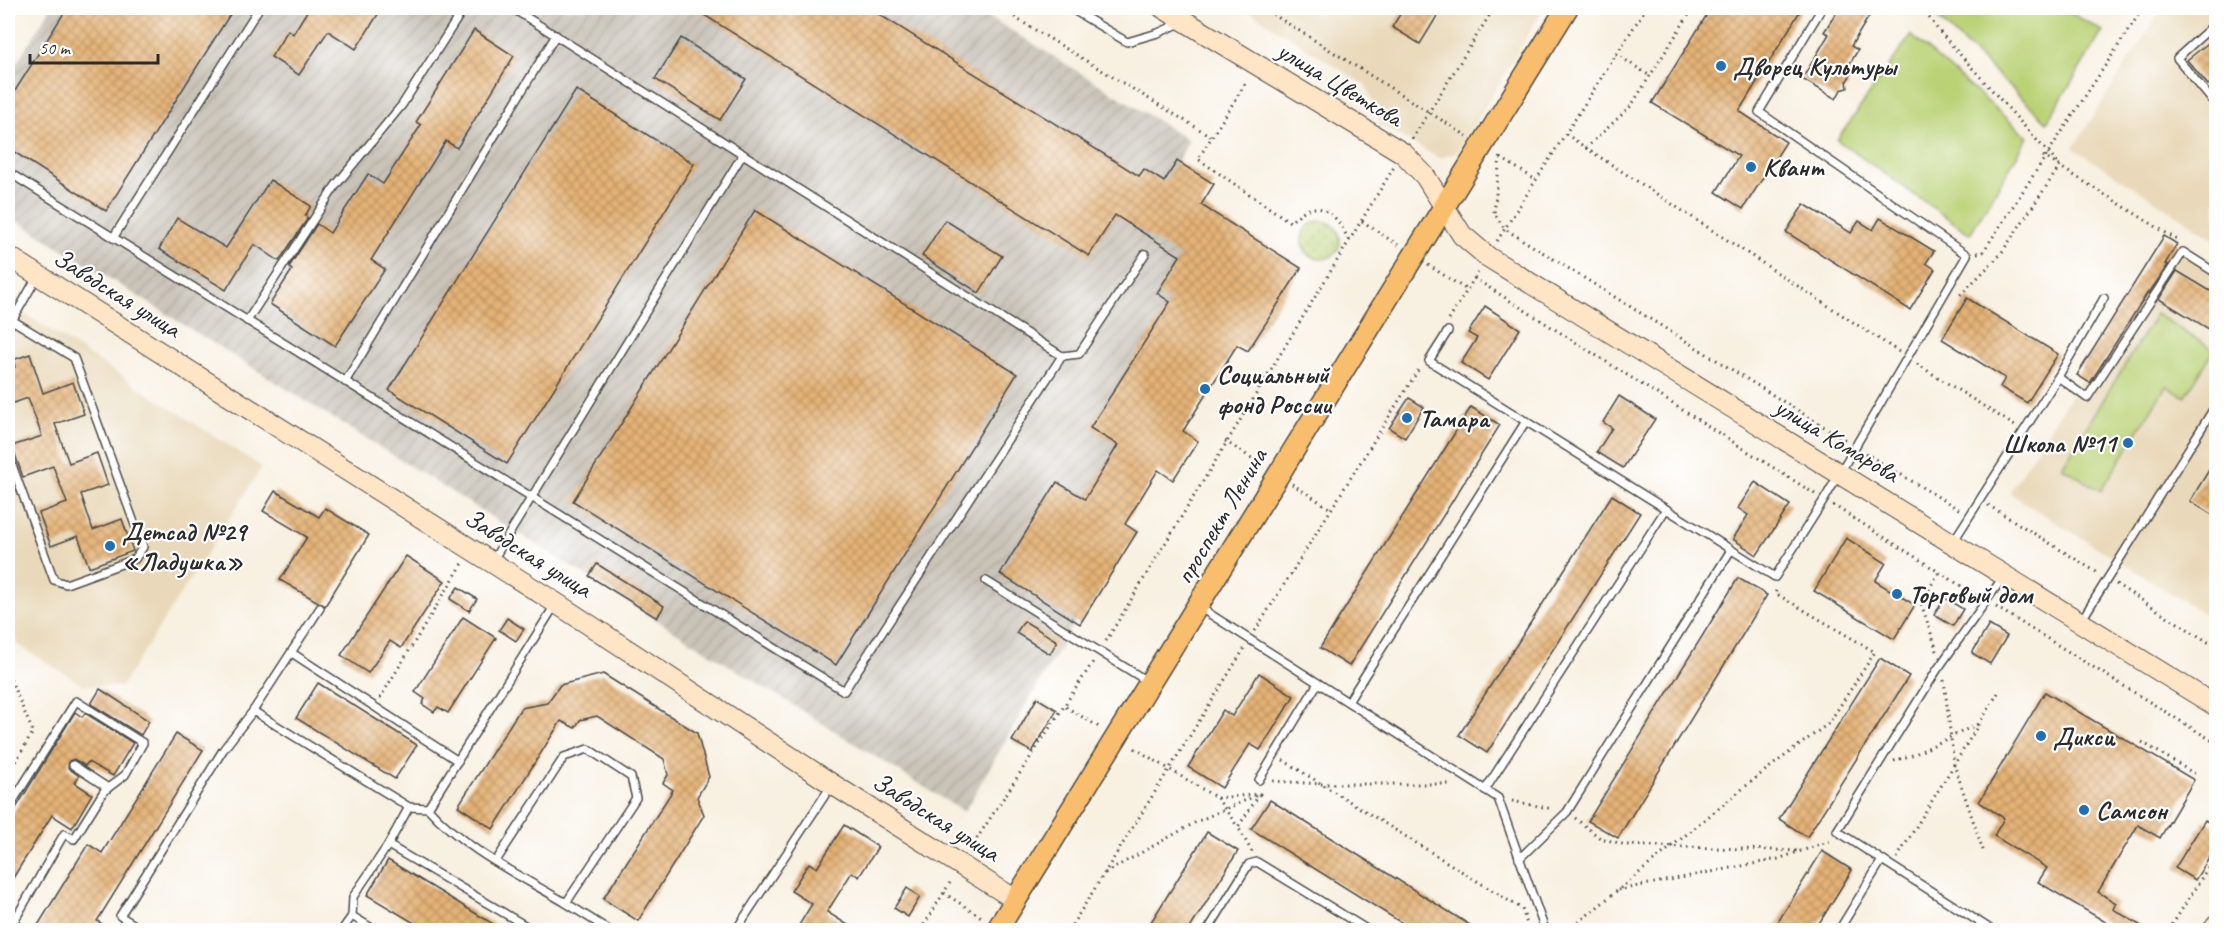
<svg xmlns="http://www.w3.org/2000/svg" width="2224" height="938" viewBox="0 0 2224 938" font-family="Caveat,sans-serif">
	<style>
		.built { fill: #e9d9ba }
		.industrial { fill: url(#industrial-furrows) }
		.grass { fill: url(#grass-dots); stroke: #727e50; stroke-width: 1.5 }
		.green { fill: #bad175; stroke: #727e50; stroke-width: 1.5 }
		.building { fill: url(#building-cross-hatch) }
		.lines { fill: none; stroke-linecap: round; stroke-linejoin: round }
		.lane-casing { stroke: #4a4946; stroke-width: 10 }
		.secondary-casing { stroke: #4a4946; stroke-width: 22 }
		.primary-casing { stroke: #4a4946; stroke-width: 24 }
		.path { stroke: #4a4946; stroke-width: 3; stroke-dasharray: 1.5 4.5; stroke-linecap: butt }
		.lane { stroke: #fff; stroke-width: 7 }
		.secondary { stroke: #fde5c5; stroke-width: 20 }
		.primary { stroke: #f9be6d; stroke-width: 21 }
		.poi-dot { fill: #1f6fb2; stroke: #fff; stroke-width: 2 }
		.labels { text-anchor: middle; dominant-baseline: central; stroke-width: 4.5; stroke-linejoin: round; paint-order: stroke }
		.poi-label { font-size: 26px; font-weight: bold; fill: #2b2b2b; stroke: #fff; text-anchor: start }
		.street-label { font-size: 26px; fill: #2b2b2b; stroke: #fff }
	</style>
	<defs>
		<pattern id="industrial-furrows" width="10" height="10" patternUnits="userSpaceOnUse" patternTransform="scale(1.5)"><rect width="10" height="10" fill="#c9c3b8"/><path d="M-1 1l2-2M0 10L10 0M9 11l2-2" fill="none" stroke="#ada89e"/></pattern>
		<pattern id="grass-dots" width="8" height="8" patternUnits="userSpaceOnUse" patternTransform="scale(1.5)"><rect width="8" height="8" fill="#bad175"/><path d="M2 2h.1M6 6h.1" fill="none" stroke="#a0b465" stroke-width="1.8" stroke-linecap="round"/></pattern>
		<pattern id="building-cross-hatch" width="8" height="8" patternUnits="userSpaceOnUse" patternTransform="scale(1.5)"><rect width="8" height="8" fill="#e5b377"/><path d="M0 0l8 8M0 8l8-8" fill="none" stroke="#ba9262"/></pattern>
	</defs>
	<rect width="100%" height="100%" fill="#fff"/>
	<filter id="ink" filterUnits="userSpaceOnUse"><feTurbulence type="fractalNoise" baseFrequency=".0167" numOctaves="2"/><feDisplacementMap in="SourceGraphic" scale="12" xChannelSelector="R" yChannelSelector="G"/><feConvolveMatrix kernelMatrix="1 2 1 2 8 2 1 2 1" color-interpolation-filters="sRGB"/></filter>
	<filter id="wash" filterUnits="userSpaceOnUse"><feTurbulence type="fractalNoise" baseFrequency=".008" numOctaves="4" result="noise"/><feDisplacementMap in="SourceGraphic" scale="24" xChannelSelector="R" yChannelSelector="G"/><feGaussianBlur stdDeviation="1.35" result="paint"/><feColorMatrix in="noise" values="0 0 0 0 0 0 0 0 0 0 0 0 0 0 0 0 0 1.4 0 .05"/><feComposite in="paint" operator="in"/></filter>
	<g filter="url(#wash)">
		<rect width="100%" height="100%" fill="#f8f0e1"/>
		<!-- built -->
		<g class="built">
			<polygon points="1244,8 1544,8 1457,153 1439,158 1381,125 1366,86"/>
			<polygon points="2162,8 2216,8 2216,240 2073,148"/>
			<polygon points="2177,244 2216,269 2216,621 2009,493 2082,378 2091,383"/>
			<polygon points="8,303 262,467 121,687 83,685 18,645 8,624"/>
		</g>
		<!-- industrial -->
		<polygon class="industrial" points="51,8 975,8 1189,140 1178,161 1214,184 1201,205 1209,210 1185,249 1276,307 1248,351 1237,345 1183,431 1198,441 1173,480 1118,446 1085,499 1137,532 1080,624 1075,621 964,812 8,215 8,77"/>
		<!-- grass -->
		<circle class="grass" cx="1321" cy="240" r="19"/>
		<!-- green -->
		<g class="green">
			<polygon points="1927,8 2062,8 2103,31 2047,122"/>
			<polygon points="1911,35 2028,137 1970,234 1837,140"/>
			<polygon points="2156,314 2214,350 2185,397 2166,386 2101,491 2062,467"/>
		</g>
		<g id="blocks">
			<!-- building -->
			<g class="building">
				<polygon points="67,8 234,8 106,211 8,148 8,102"/>
				<polygon points="309,8 382,8 356,49 328,31 299,75 271,57 288,30 293,34"/>
				<polygon points="693,8 869,8 1139,176 1144,169 1164,182 1177,161 1214,184 1201,205 1301,268 1248,351 1237,345 1183,431 1198,441 1173,480 1158,470 1125,524 1137,532 1080,624 1000,574 1057,482 1085,499 1118,445 1090,428 1170,302 1157,293 1180,256 1115,215 1089,256"/>
				<polygon points="1404,8 1442,8 1420,44 1392,27"/>
				<polygon points="1711,8 1802,8 1739,111 1786,142 1743,209 1716,192 1739,156 1652,103"/>
				<polygon points="1839,8 1874,8 1851,46 1858,50 1846,70 1851,74 1847,81 1848,88 1841,90 1836,99 1802,79 1829,34 1824,32"/>
				<polygon points="474,30 514,56 457,148 446,141 371,260 385,269 335,346 270,304 292,270 289,267 317,224 330,233 368,174 383,184 421,125 416,122"/>
				<polygon points="2217,36 2217,78 2208,85 2187,60"/>
				<polygon points="681,38 746,79 720,120 655,79"/>
				<polygon points="576,90 694,164 507,464 389,390"/>
				<polygon points="270,180 311,206 305,216 308,218 279,261 254,244 226,290 159,249 177,218 226,248"/>
				<polygon points="1804,204 1851,233 1859,221 1873,230 1880,218 1934,251 1926,263 1935,269 1910,310 1786,232"/>
				<polygon points="755,210 1017,374 836,665 573,501"/>
				<polygon points="945,220 1002,256 979,293 922,256"/>
				<polygon points="2164,236 2177,244 2165,264 2168,265 2149,293 2148,292 2090,383 2077,375"/>
				<polygon points="2177,271 2217,295 2217,334 2159,299"/>
				<polygon points="1967,298 2058,354 2027,403 2000,387 2005,378 1942,339"/>
				<polygon points="1485,306 1520,329 1488,380 1461,363 1477,338 1468,333"/>
				<polygon points="30,354 43,393 73,382 84,414 55,424 69,463 97,453 108,485 81,494 93,530 122,519 133,551 89,567 78,536 51,546 39,513 67,503 53,466 23,477 12,446 42,436 28,398 8,405 8,369 15,367 13,360"/>
				<polygon points="1619,396 1655,419 1623,468 1597,452 1612,428 1603,422"/>
				<polygon points="1409,398 1424,407 1405,438 1389,428"/>
				<polygon points="1471,407 1500,425 1349,666 1320,648"/>
				<polygon points="2217,457 2217,518 2190,501"/>
				<polygon points="1755,482 1790,505 1757,555 1733,539 1748,515 1738,508"/>
				<polygon points="275,491 319,517 325,508 369,535 325,606 280,580 307,537 263,511"/>
				<polygon points="1612,495 1640,513 1487,753 1459,735"/>
				<polygon points="1846,538 1886,563 1875,581 1915,605 1894,639 1814,591"/>
				<polygon points="406,556 445,581 401,648 390,641 368,673 341,655"/>
				<polygon points="597,564 664,606 657,618 589,576"/>
				<polygon points="1738,578 1767,595 1618,838 1588,821"/>
				<polygon points="458,587 477,599 469,611 450,599"/>
				<polygon points="1945,598 1963,609 1953,626 1934,615"/>
				<polygon points="463,617 496,638 448,713 438,707 434,712 422,704 425,699 415,692"/>
				<polygon points="507,618 524,629 516,641 499,630"/>
				<polygon points="1024,621 1057,641 1050,654 1016,633"/>
				<polygon points="1989,625 2007,636 1990,664 1972,653"/>
				<polygon points="1880,658 1909,676 1807,837 1779,819"/>
				<polygon points="1259,673 1294,696 1260,750 1250,744 1222,788 1188,767 1223,710 1232,716"/>
				<polygon points="603,674 697,733 709,777 697,797 704,815 638,921 603,899 673,790 663,783 668,775 664,759 597,716 580,720 575,728 561,721 493,829 458,806 521,708 547,703 560,685"/>
				<polygon points="318,683 417,745 395,779 296,718"/>
				<polygon points="100,689 149,721 141,735 91,704"/>
				<polygon points="2045,692 2194,780 2160,838 2138,825 2098,892 2116,903 2113,909 2148,930 2119,930 2038,882 2047,868 1994,836 2004,818 1979,802"/>
				<polygon points="1037,698 1057,710 1032,752 1012,741"/>
				<polygon points="75,712 82,717 85,713 133,743 113,776 88,762 85,766 74,759 69,761 68,768 79,776 75,783 92,794 72,828 52,815 8,886 8,821"/>
				<polygon points="176,734 203,750 97,921 113,930 35,930 88,844 102,853"/>
				<polygon points="1270,800 1478,930 1413,930 1251,829"/>
				<polygon points="2205,820 2217,827 2217,846 2195,880 2175,868"/>
				<polygon points="844,825 878,847 859,877 852,872 827,912 856,930 796,930 812,904 791,891 809,863 817,868"/>
				<polygon points="1207,832 1238,851 1189,930 1146,930"/>
				<polygon points="1822,851 1852,870 1815,930 1773,930"/>
				<polygon points="388,860 503,930 426,930 367,895"/>
				<polygon points="907,888 920,897 908,917 894,908"/>
			</g>
		</g>
	</g>
	<g filter="url(#ink)">
		<use href="#blocks" fill-opacity="0" stroke="#4a4946" stroke-width="1.5"/>
		<g class="lines">
			<defs>
				<g id="lane">
					<polyline points="1070,8 1127,42 1158,33 1183,22"/>
					<polyline points="2216,23 2177,58 2216,105"/>
					<polyline points="8,172 844,691 1062,356 512,8"/>
					<polyline points="113,238 259,8"/>
					<polyline points="247,321 336,185 402,105 464,8"/>
					<polyline points="8,328 37,277"/>
					<polyline points="1448,331 1429,361 1775,577 1824,500 1967,255 1759,112 1822,8"/>
					<polyline points="1062,356 1079,354 1145,254"/>
					<polyline points="2058,377 2087,398 2183,252 2216,273"/>
					<polyline points="345,382 556,35"/>
					<polyline points="8,454 54,580 66,584 135,559 143,547 74,358 12,320"/>
					<polyline points="1953,542 2058,377 2104,298"/>
					<polyline points="493,560 743,154"/>
					<polyline points="986,581 1147,681"/>
					<polyline points="1199,607 1498,798 1545,930"/>
					<polyline points="2081,621 2216,405"/>
					<polyline points="292,653 458,761"/>
					<polyline points="1348,702 1526,421"/>
					<polyline points="253,711 409,807 428,808"/>
					<polyline points="73,765 108,788"/>
					<polyline points="1259,780 1318,683"/>
					<polyline points="1485,790 1666,509"/>
					<polyline points="8,809 76,701 143,743 125,775 104,791 74,839 64,834 9,930"/>
					<polyline points="388,845 533,930"/>
					<polyline points="1519,859 1567,812 1731,550"/>
					<polyline points="1882,860 1837,831 1937,670 2004,576"/>
					<path d="M496 861 564 757 588 749 631 777 636 798 566 903C519 875 465 850 428 808L555 605"/>
					<polyline points="566,903 609,930"/>
					<polyline points="352,916 353,897 388,845 409,807"/>
					<polyline points="143,930 120,916 223,750 253,711 320,608"/>
					<polyline points="342,930 352,916 375,930"/>
					<polyline points="736,930 831,786"/>
					<polyline points="1208,930 1249,864 1257,862 1368,930"/>
					<polyline points="1839,930 1882,860 1992,930"/>
				</g>
				<g id="secondary">
					<polyline points="1163,8 1403,153 1425,176 1462,235 1488,257 2216,706"/>
					<polyline points="8,256 556,603 832,784 1016,900"/>
					<polyline points="2213,930 2216,925"/>
				</g>
				<polyline id="primary" points="997,930 1567,8"/>
			</defs>
			<!-- lane casing -->
			<use href="#lane" class="lane-casing"/>
			<!-- secondary casing -->
			<use href="#secondary" class="secondary-casing"/>
			<!-- primary casing -->
			<use href="#primary" class="primary-casing"/>
			<!-- path -->
			<g class="path">
				<polyline points="999,8 1212,137"/>
				<polyline points="1263,8 1467,136"/>
				<polyline points="1922,8 1939,31 2060,166 2000,255 1957,298"/>
				<polyline points="1616,54 1650,76"/>
				<path d="M1245 84 1198 159 1290 222C1295 218 1301 212 1306 210 1328 201 1342 225 1349 241"/>
				<polyline points="1566,134 1586,148 1631,106 1693,8"/>
				<polyline points="1412,139 1494,8"/>
				<polyline points="1586,148 1899,352"/>
				<polyline points="2043,156 2179,241"/>
				<polyline points="1500,157 1494,213 1505,229 1847,441"/>
				<polyline points="1501,158 1536,180"/>
				<polyline points="1362,221 1398,245"/>
				<polyline points="1497,241 1646,8"/>
				<polyline points="1977,253 1983,252 2143,8"/>
				<polyline points="1428,265 1467,290"/>
				<polyline points="1474,278 1815,494"/>
				<polyline points="1449,320 1478,272"/>
				<polyline points="1917,364 2015,426"/>
				<polyline points="1225,441 1264,466"/>
				<polyline points="1865,453 1960,510"/>
				<polyline points="1292,484 1331,509"/>
				<polyline points="1833,505 1977,596"/>
				<polyline points="1988,505 2098,573"/>
				<polyline points="2116,584 2216,647"/>
				<polyline points="1996,607 2216,743"/>
				<polyline points="1255,631 1420,367"/>
				<polyline points="1106,641 1394,167"/>
				<polyline points="1937,651 1921,603 1939,572"/>
				<polyline points="8,674 33,732 8,775"/>
				<polyline points="1944,680 1954,764 1984,853"/>
				<polyline points="380,698 463,563"/>
				<polyline points="1066,707 1099,727"/>
				<polyline points="2142,742 2198,776"/>
				<polyline points="1283,760 1522,909 1529,930"/>
				<polyline points="1894,761 1915,754 1980,723"/>
				<polyline points="1273,781 1321,784 1452,784"/>
				<polyline points="1217,798 1238,827"/>
				<polyline points="1512,801 1553,809"/>
				<polyline points="1575,818 1600,838 1626,845 1801,851"/>
				<polyline points="970,849 1093,662"/>
				<polyline points="1252,852 1238,827 1259,795"/>
				<polyline points="1897,858 1998,693"/>
				<polyline points="1105,873 1198,821 1260,794 1217,798 1131,746"/>
				<polyline points="1618,890 1778,859 1830,841"/>
				<polyline points="944,893 983,918"/>
				<polyline points="921,930 951,881"/>
				<polyline points="1069,930 1244,649"/>
				<polyline points="1569,930 1762,773 1829,723 1875,652 1775,593 1777,589"/>
				<polyline points="2169,930 2216,855"/>
			</g>
			<!-- lane -->
			<use href="#lane" class="lane"/>
			<!-- secondary -->
			<use href="#secondary" class="secondary"/>
			<!-- primary -->
			<use href="#primary" class="primary"/>
		</g>
	</g>
	<!-- markers -->
	<g class="poi-dot">
		<circle cx="1721" cy="66" r="6"/>
		<circle cx="1751" cy="167" r="6"/>
		<circle cx="1205" cy="389" r="6"/>
		<circle cx="1407" cy="418" r="6"/>
		<circle cx="2128" cy="443" r="6"/>
		<circle cx="110" cy="546" r="6"/>
		<circle cx="1897" cy="594" r="6"/>
		<circle cx="2041" cy="736" r="6"/>
		<circle cx="2084" cy="810" r="6"/>
	</g>
	<g class="labels">
		<!-- poi labels -->
		<g class="poi-label">
			<text x="1733" y="66">Дворец Культуры</text>
			<text x="1763" y="167">Квант</text>
			<text x="1217" y="374">Социальный<tspan x="1217" dy="30">фонд России</tspan></text>
			<text x="1419" y="418">Тамара</text>
			<text x="2116" y="443" text-anchor="end">Школа №11</text>
			<text x="122" y="531">Детсад №29<tspan x="122" dy="30">«Ладушка»</tspan></text>
			<text x="1909" y="594">Торговый дом</text>
			<text x="2053" y="736">Дикси</text>
			<text x="2096" y="810">Самсон</text>
		</g>
		<!-- street labels -->
		<g class="street-label">
			<text transform="translate(1340 84) rotate(31)">улица Цветкова</text>
			<text transform="translate(117 293) rotate(32)">Заводская улица</text>
			<text transform="translate(1837 440) rotate(31)">улица Комарова</text>
			<text transform="translate(1221 516) rotate(-59)">проспект Ленина</text>
			<text transform="translate(528 553) rotate(32)">Заводская улица</text>
			<text transform="translate(936 817) rotate(32)">Заводская улица</text>
		</g>
	</g>
	<!-- margin -->
	<rect width="2224" height="938" fill="none" stroke="#fff" stroke-width="30"/>
	<!-- scale -->
	<path d="M30 54v9h128v-9" fill="none" stroke="#2b2b2b" stroke-width="3"/>
	<text x="39" y="54" font-size="18" fill="#2b2b2b" stroke="#ffffff" stroke-width="4.5" paint-order="stroke">50 m</text>
</svg>
